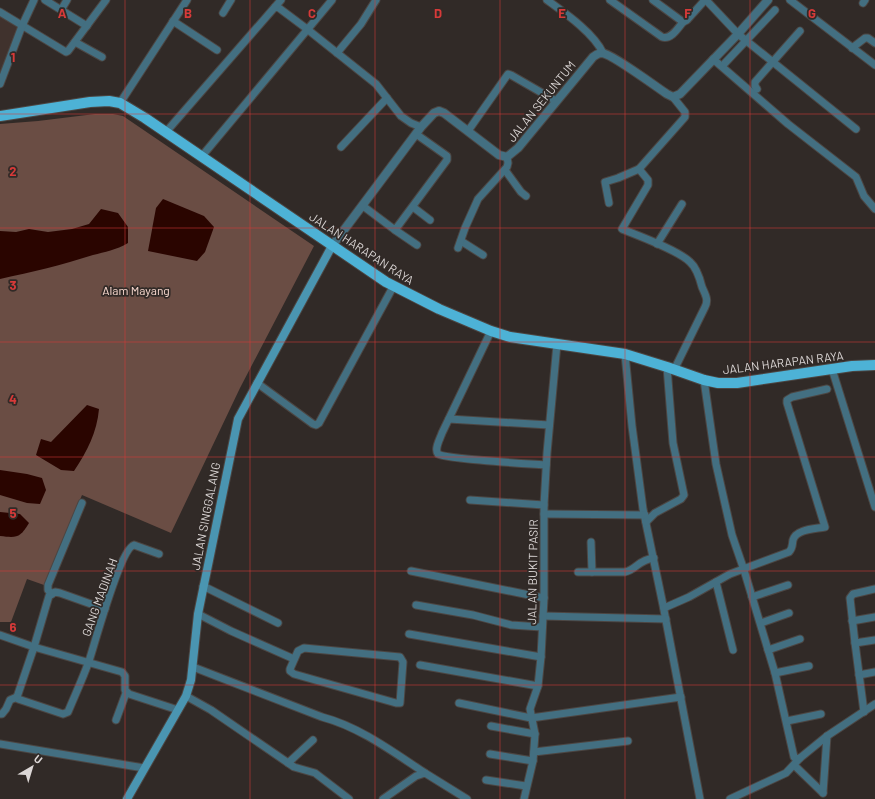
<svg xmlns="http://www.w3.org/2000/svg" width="875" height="799" viewBox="0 0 875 799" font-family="Barlow,sans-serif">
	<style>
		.built { fill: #40322d }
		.green { fill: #6a4d44 }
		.water { fill: #2a0500 }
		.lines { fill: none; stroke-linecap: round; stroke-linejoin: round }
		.minor-casing { stroke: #4c4643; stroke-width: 9 }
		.tertiary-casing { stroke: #4c4643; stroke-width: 10 }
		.secondary-casing { stroke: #4c4643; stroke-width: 10 }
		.primary-casing { stroke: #4c4643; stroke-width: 12 }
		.minor { stroke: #436f81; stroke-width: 7 }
		.tertiary { stroke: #436f81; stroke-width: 8 }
		.secondary { stroke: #4a95b1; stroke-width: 8 }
		.primary { stroke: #4db2d6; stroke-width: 10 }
		.grid { fill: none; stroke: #d73a39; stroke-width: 1; stroke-opacity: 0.55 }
		.labels { text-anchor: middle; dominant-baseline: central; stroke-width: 3.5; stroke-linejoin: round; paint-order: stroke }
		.street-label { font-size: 12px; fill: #dcd7d6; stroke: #312a27 }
		.park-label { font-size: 12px; fill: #fbdbd1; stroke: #312a27 }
		.grid-label { font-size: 13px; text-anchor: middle; font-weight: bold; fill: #d73a39; stroke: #312a27; stroke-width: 3.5; stroke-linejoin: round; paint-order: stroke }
	</style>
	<rect width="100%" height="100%" fill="#312a27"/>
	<!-- built -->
	<polygon class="built" points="0,16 18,28 0,75"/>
	<!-- green -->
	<polygon class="green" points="95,114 113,114 123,116 314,246 240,388 171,533 82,495 44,585 27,579 11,622 0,622 0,124 38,121"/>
	<!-- water -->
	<g class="water">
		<polygon points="163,199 204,216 214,227 205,252 197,261 148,251 156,208"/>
		<path d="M101 209 118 213 128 227V243C116 250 105 252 93 255 62 265 32 272 0 279V231L16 232 29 229 48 232 72 229 89 224Z"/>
		<path d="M87 405 99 409C97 432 87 452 74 471L61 470 36 455 41 439 51 442Z"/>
		<polygon points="0,470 27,474 42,478 46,490 40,504 27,503 0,495"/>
		<path d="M0 512 20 514 29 523C20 538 17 538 0 536Z"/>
	</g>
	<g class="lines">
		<defs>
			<g id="minor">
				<polyline points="45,0 87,26"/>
				<path d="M547 0C565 13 594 33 603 53"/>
				<path d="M610 0 662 37C671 40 678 28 683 22"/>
				<polyline points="653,0 683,22 687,20 705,0"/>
				<polyline points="706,0 738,34 856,129"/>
				<polyline points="790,0 875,65"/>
				<polyline points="863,3 865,0"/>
				<polyline points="275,7 279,8 307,29 376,84 401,116 411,123 421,127"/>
				<polyline points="61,10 67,0"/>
				<polyline points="0,12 66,52 68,51 106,0"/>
				<polyline points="223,13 231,0"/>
				<polyline points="173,21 217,50"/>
				<polyline points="75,42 102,57"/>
				<polyline points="852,48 865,38 868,38 875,43"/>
				<polyline points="337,53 361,24 376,0"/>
				<polyline points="713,59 788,124 856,177 864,196 875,209"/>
				<polyline points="725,63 775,10"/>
				<polyline points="0,84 22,26 34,0"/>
				<polyline points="757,89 755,86 755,82 800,31"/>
				<polyline points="120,103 187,0"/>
				<polyline points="468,131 508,74 511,75 556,101"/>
				<polyline points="166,132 281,0"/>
				<polyline points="341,147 387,98"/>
				<polyline points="202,156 332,0"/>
				<path d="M639 169 648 180V185L622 229C639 236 678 250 690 262 697 268 700 279 702 287 705 294 709 300 705 307L674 370"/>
				<polyline points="505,170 521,192 526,196"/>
				<polyline points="609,203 605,182 618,178 639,169 685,117 685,112 673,97"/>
				<polyline points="363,206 395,230 447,160 447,156 416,134"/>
				<polyline points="413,207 430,220"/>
				<polyline points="395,230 417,245"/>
				<polyline points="461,241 483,255"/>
				<polyline points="657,244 682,204"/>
				<polyline points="458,248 465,228 478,199 507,167 508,163 507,157"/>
				<path d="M491 331 442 433C440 439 434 449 438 454 444 459 533 464 546 465"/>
				<polyline points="625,354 632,426 643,509 663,605 700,799"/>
				<polyline points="832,369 875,507"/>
				<polyline points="704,380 716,464 732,535 744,570 775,673 794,757 796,759 800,758 827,736 875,704"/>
				<polyline points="257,383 313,424 316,425 319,423 393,287"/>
				<polyline points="449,419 549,425"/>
				<polyline points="470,500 544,505"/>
				<polyline points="544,514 645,515"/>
				<polyline points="646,522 655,513 681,499 684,495 673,443 667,367"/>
				<polyline points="591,542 592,572"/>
				<polyline points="411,571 544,598"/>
				<path d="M578 572H625C637 569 638 560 654 558"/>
				<polyline points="716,582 733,650"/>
				<polyline points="203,586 278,623"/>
				<polyline points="52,594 48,590 48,585 82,503"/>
				<polyline points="752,597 788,585"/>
				<polyline points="416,605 473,615 511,625 542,627"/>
				<path d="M664 608 689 597 730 574 789 552C793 548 792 545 793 540 796 529 815 529 825 527L787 403V400L792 397 827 389"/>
				<polyline points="198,614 231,631 294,659"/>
				<polyline points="543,616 666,619"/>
				<polyline points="852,621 875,617"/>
				<polyline points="761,623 789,613"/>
				<polyline points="409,634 541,657"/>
				<polyline points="0,635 34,647 122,672 125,676 125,690 129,694 178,710"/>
				<polyline points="855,643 875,640"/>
				<polygon points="304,648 400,657 403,662 400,703 396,703 294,674 290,671 290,669 298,651"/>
				<polyline points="768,650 800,639"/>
				<polyline points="420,665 538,686"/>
				<path d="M193 667 322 717C360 727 393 752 425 773"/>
				<polyline points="775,673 809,666"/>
				<polyline points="859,675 875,672"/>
				<polyline points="186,696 211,710 294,767 315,773 349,799"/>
				<path d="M17 697 18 699 63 714 68 712C75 695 83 678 89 661 95 643 120 549 134 545L159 554"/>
				<polyline points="17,697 34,647 49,596 55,592 60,593 105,609"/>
				<polyline points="459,703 531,718 681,697"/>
				<polyline points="864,712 855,643 850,598 853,594 875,589"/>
				<polyline points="0,714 2,714 6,709 10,700 17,697"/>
				<polyline points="116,720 126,693"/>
				<polyline points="787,721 821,714"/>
				<polyline points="491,726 535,734"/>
				<polyline points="0,744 144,768"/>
				<polyline points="534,752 628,741"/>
				<polyline points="490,754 533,761"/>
				<polyline points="288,763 313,740"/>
				<polyline points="794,765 823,793"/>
				<polyline points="486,780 526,786"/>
				<polyline points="823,793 827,736"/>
				<polyline points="383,799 416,776 425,773 467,799"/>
				<polyline points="524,799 533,761 535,734 530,709 538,686 541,657 544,598 544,505 547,453 557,344"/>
				<polyline points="730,799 786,773 800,758"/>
			</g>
			<path id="tertiary" d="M332 246 421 127 434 113 439 111 444 113 499 155 507 157 518 148 593 57C596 55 598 53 602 53 612 54 655 86 667 94L673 97 680 94 738 34 768 0"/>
			<polyline id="secondary" points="127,799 186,696 191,680 198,614 238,419 332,246"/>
			<polyline id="primary" points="0,116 90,102 109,101 120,103 145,118 386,282 439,309 491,331 510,337 625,354 667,367 704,380 718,383 737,383 852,366 875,365"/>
		</defs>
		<!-- minor casing -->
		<use href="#minor" class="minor-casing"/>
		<!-- tertiary casing -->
		<use href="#tertiary" class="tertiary-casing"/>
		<!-- secondary casing -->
		<use href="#secondary" class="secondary-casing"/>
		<!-- primary casing -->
		<use href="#primary" class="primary-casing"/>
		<!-- minor -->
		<use href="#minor" class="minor"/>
		<!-- tertiary -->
		<use href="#tertiary" class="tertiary"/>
		<!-- secondary -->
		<use href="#secondary" class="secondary"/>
		<!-- primary -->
		<use href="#primary" class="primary"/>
	</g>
	<!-- grid -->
	<path class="grid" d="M125 0V799M250 0V799M375 0V799M500 0V799M625 0V799M750 0V799M0 114H875M0 228H875M0 342H875M0 457H875M0 571H875M0 685H875"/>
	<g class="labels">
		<!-- street labels -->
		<g class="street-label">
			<text transform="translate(541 101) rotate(-51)">JALAN SEKUNTUM</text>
			<text transform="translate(362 248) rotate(33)">JALAN HARAPAN RAYA</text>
			<text transform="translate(783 362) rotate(-7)">JALAN HARAPAN RAYA</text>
			<text transform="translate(205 516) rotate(-79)">JALAN SINGGALANG</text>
			<text transform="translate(532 572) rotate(-89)">JALAN BUKIT PASIR</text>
			<text transform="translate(99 597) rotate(-70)">GANG MADINAH</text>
		</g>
		<!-- park labels -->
		<g class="park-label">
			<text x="136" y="290">Alam Mayang</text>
		</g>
	</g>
	<g class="grid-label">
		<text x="62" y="18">A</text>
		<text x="188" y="18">B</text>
		<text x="312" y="18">C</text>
		<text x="438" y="18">D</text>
		<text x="562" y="18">E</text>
		<text x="688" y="18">F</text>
		<text x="812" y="18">G</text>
		<text x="13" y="62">1</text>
		<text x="13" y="176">2</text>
		<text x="13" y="290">3</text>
		<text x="13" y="404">4</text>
		<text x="13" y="518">5</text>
		<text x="13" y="632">6</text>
	</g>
	<!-- north arrow -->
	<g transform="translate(32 767) rotate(38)" stroke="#312a27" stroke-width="3" paint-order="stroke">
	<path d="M0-3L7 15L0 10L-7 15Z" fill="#dcd7d6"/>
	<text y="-6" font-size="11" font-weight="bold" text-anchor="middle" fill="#dcd7d6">U</text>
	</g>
</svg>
